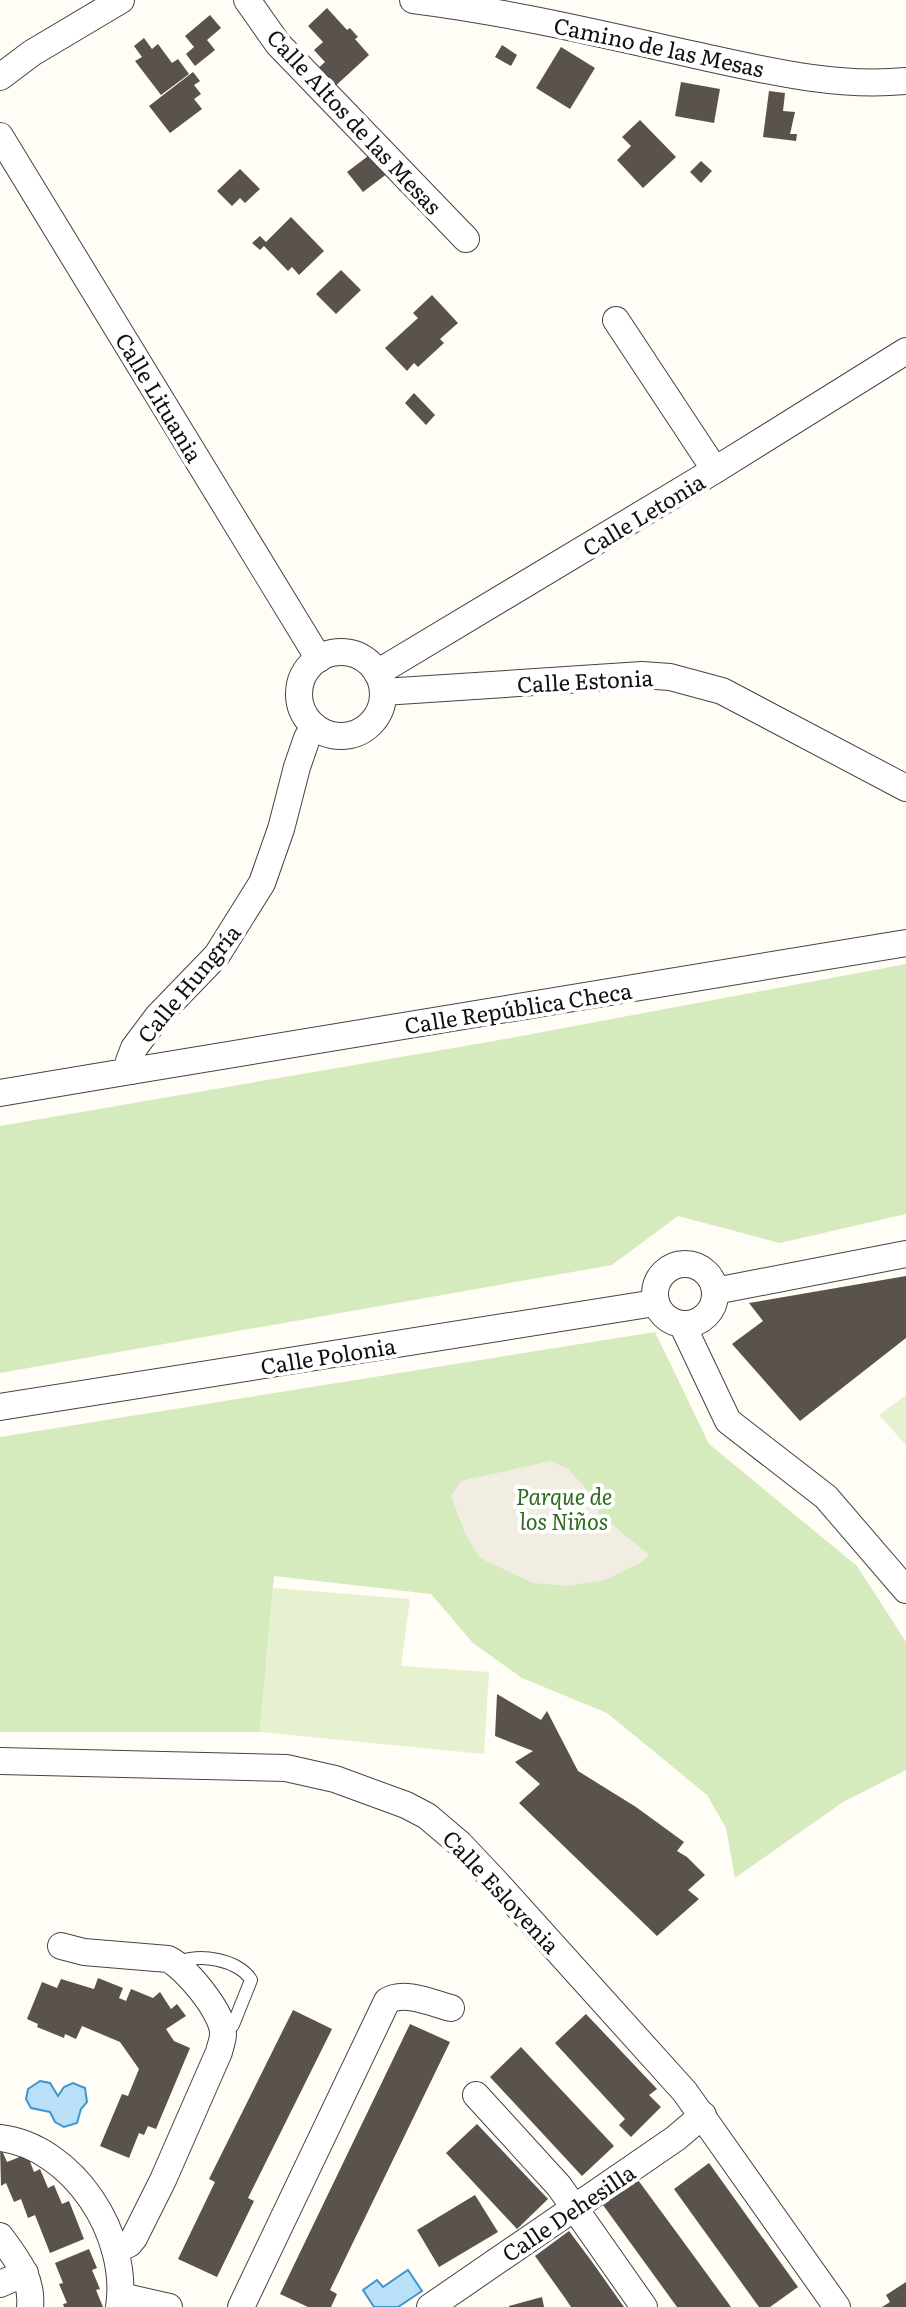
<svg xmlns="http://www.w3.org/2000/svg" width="906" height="2307" viewBox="0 0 906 2307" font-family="Literata,serif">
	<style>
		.green { fill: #d5ebbd }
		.pitch { fill: #e6f2cf }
		.plaza { fill: #f1ede2 }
		.water { fill: #b9e0f7; stroke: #3f96cf; stroke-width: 2 }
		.building { fill: #5a524d }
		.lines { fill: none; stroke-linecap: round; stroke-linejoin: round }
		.service-casing { stroke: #444; stroke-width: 14 }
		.minor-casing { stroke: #444; stroke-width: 28 }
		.service { stroke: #fff; stroke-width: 12 }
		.minor { stroke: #fff; stroke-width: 26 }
		.labels { text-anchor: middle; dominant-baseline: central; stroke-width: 8; stroke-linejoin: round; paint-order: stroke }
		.street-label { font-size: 22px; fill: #111; stroke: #fff }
		.park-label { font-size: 22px; font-style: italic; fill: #2f6b1f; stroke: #fff }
	</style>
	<rect width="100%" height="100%" fill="#fffdf5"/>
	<!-- green -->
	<g class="green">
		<polygon points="906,964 906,1214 780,1243 678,1216 612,1265 0,1373 0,1126 494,1041"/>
		<polygon points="655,1332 709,1444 857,1566 906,1642 906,1770 843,1802 735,1878 726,1828 707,1795 607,1713 522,1678 473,1643 431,1594 274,1576 260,1732 0,1732 0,1437"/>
	</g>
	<!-- pitch -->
	<g class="pitch">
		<polygon points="906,1395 906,1445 879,1415"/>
		<polygon points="273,1588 410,1599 401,1666 489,1672 484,1754 260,1732"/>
	</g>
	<!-- plaza -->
	<polygon class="plaza" points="551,1461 568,1469 603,1507 597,1512 649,1555 642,1562 605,1580 567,1586 533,1583 480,1558 465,1534 451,1496 461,1481"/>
	<!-- water -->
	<g class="water">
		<polygon points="40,2081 50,2083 58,2096 64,2087 73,2083 85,2088 87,2102 81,2109 77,2123 64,2127 55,2122 50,2112 31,2108 26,2099 28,2089"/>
		<polygon points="408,2270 422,2291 398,2307 374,2307 363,2290 377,2280 383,2287"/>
	</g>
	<!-- building -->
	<g class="building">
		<polygon points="327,8 347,30 350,28 358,37 355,39 369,55 331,90 314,72 325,62 314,50 323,42 308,26"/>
		<polygon points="210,15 221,28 207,40 215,50 195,66 186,54 194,47 185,36"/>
		<polygon points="144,38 152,49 158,44 172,63 178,59 189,74 161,95 135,61 142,57 134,46"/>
		<polygon points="502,45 517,55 511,66 495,57"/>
		<polygon points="561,47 595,68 570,109 536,88"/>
		<polygon points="193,72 200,81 194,85 201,94 194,99 202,109 170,133 149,106"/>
		<polygon points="681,82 720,89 714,123 675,116"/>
		<polygon points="769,91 785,93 783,111 795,112 790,134 797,134 796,141 763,137"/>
		<polygon points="640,120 676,157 643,188 617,160 631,146 622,137"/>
		<polygon points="372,153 388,173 363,192 347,172"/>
		<polygon points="701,161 712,171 701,183 690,172"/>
		<polygon points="240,169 260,189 245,203 240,198 232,206 217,191"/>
		<polygon points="291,217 324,251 299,275 292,267 288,271 264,246 260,250 252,243 260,236 266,242"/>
		<polygon points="341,270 361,290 336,314 316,294"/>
		<polygon points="432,295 458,323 440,339 444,343 418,367 414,363 407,371 385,348 418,318 413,313"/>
		<polygon points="414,393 435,415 426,425 405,403"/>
		<polygon points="906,1276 906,1338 800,1421 732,1344 763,1321 749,1303"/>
		<polygon points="497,1694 541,1720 547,1711 578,1771 636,1807 684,1842 677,1851 687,1857 705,1875 688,1890 699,1899 657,1936 519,1803 540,1784 515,1762 533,1751 495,1736"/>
		<polygon points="98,1978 123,1988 119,1998 126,2001 131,1989 153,1998 160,1992 171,2009 177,2004 186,2016 166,2029 174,2041 190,2048 156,2129 148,2126 144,2135 139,2133 129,2158 100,2146 122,2094 128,2096 139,2069 120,2042 82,2026 76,2039 65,2034 64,2038 37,2027 38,2024 27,2019 42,1982 57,1988 61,1979 94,1989"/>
		<polygon points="293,2010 332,2029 248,2198 254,2201 217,2277 178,2259 215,2182 209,2179"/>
		<polygon points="586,2014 657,2089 649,2095 661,2107 631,2137 619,2125 625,2119 555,2043"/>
		<polygon points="410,2024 450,2042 330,2290 337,2294 331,2307 308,2307 280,2294"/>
		<polygon points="521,2047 614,2146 582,2176 490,2077"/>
		<polygon points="477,2124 548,2199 517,2229 446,2153"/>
		<polygon points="0,2146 7,2162 27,2154 34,2172 40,2169 48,2188 54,2185 62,2204 69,2201 84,2239 50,2253 35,2215 28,2218 21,2199 14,2202 6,2183 1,2186"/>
		<polygon points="709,2163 798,2287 770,2307 759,2307 674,2189"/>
		<polygon points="638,2180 688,2248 731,2307 677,2307 603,2205"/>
		<polygon points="475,2195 498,2232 439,2267 417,2230"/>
		<polygon points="569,2231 590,2259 624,2307 571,2307 565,2298 535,2256"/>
		<polygon points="89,2249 97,2268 92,2270 100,2289 96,2290 103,2307 64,2307 63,2304 67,2303 59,2284 63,2283 55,2263"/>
		<polygon points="906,2282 906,2307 882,2307 890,2302 886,2295"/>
		<polygon points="542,2297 544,2307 509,2307 509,2306"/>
	</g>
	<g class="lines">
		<defs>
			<path id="service" d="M178 1963C197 1952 240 1960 251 1980L233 2025 224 2032"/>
			<g id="minor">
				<polyline points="247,0 278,44 466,239"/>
				<path d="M413 0C509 12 601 34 695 55 764 70 835 88 906 81"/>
				<polyline points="0,77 32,53 121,0"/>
				<polyline points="0,136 319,659"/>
				<polyline points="616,320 715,470"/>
				<circle cx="341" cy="694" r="42"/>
				<polyline points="377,673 715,470 906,351"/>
				<polyline points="383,692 642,675 670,677 722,691 906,788"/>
				<polyline points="131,1071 906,943"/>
				<polyline points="0,1093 131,1071 129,1061 134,1048 158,1016 217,955 262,883 281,829 297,767 307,738 314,726"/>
				<circle cx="685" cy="1294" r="30"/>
				<polyline points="715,1291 906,1254"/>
				<polyline points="682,1324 728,1421 826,1497 906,1590"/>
				<polyline points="0,1407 655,1303"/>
				<polyline points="0,1761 286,1768 335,1779 406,1805 427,1816 460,1844 494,1880 685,2092 837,2307"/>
				<path d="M61 1946 84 1952 168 1959C185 1967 224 2013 223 2034 223 2040 220 2047 219 2052L163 2180 134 2238 129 2244 115 2250"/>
				<polyline points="476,2095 559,2186 644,2307"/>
				<path d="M0 2138C74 2147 130 2236 119 2307"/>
				<path d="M0 2236C16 2258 33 2278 30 2307"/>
				<polyline points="0,2284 25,2273"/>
				<polyline points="121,2296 169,2307"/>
				<path d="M241 2307 387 2001C404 1990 432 2003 451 2008"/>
				<polyline points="430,2307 676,2138 703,2115"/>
			</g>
		</defs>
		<!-- service casing -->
		<use href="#service" class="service-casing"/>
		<!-- minor casing -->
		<use href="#minor" class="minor-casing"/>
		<!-- service -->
		<use href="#service" class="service"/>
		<!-- minor -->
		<use href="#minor" class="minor"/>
	</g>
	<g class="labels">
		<!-- street labels -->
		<g class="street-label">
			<text transform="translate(659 46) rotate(12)">Camino de las Mesas</text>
			<text transform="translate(355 121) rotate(47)">Calle Altos de las Mesas</text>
			<text transform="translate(160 397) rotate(59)">Calle Lituania</text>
			<text transform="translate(643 514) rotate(-31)">Calle Letonia</text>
			<text transform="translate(585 680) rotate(-3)">Calle Estonia</text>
			<text transform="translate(188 983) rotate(-50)">Calle Hungría</text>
			<text transform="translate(518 1007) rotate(-9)">Calle República Checa</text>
			<text transform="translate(328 1355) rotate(-9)">Calle Polonia</text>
			<text transform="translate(502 1891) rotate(47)">Calle Eslovenia</text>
			<text transform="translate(568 2212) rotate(-34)">Calle Dehesilla</text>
		</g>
		<!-- park labels -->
		<g class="park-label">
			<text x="564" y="1495">Parque de<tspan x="564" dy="25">los Niños</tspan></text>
		</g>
	</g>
</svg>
